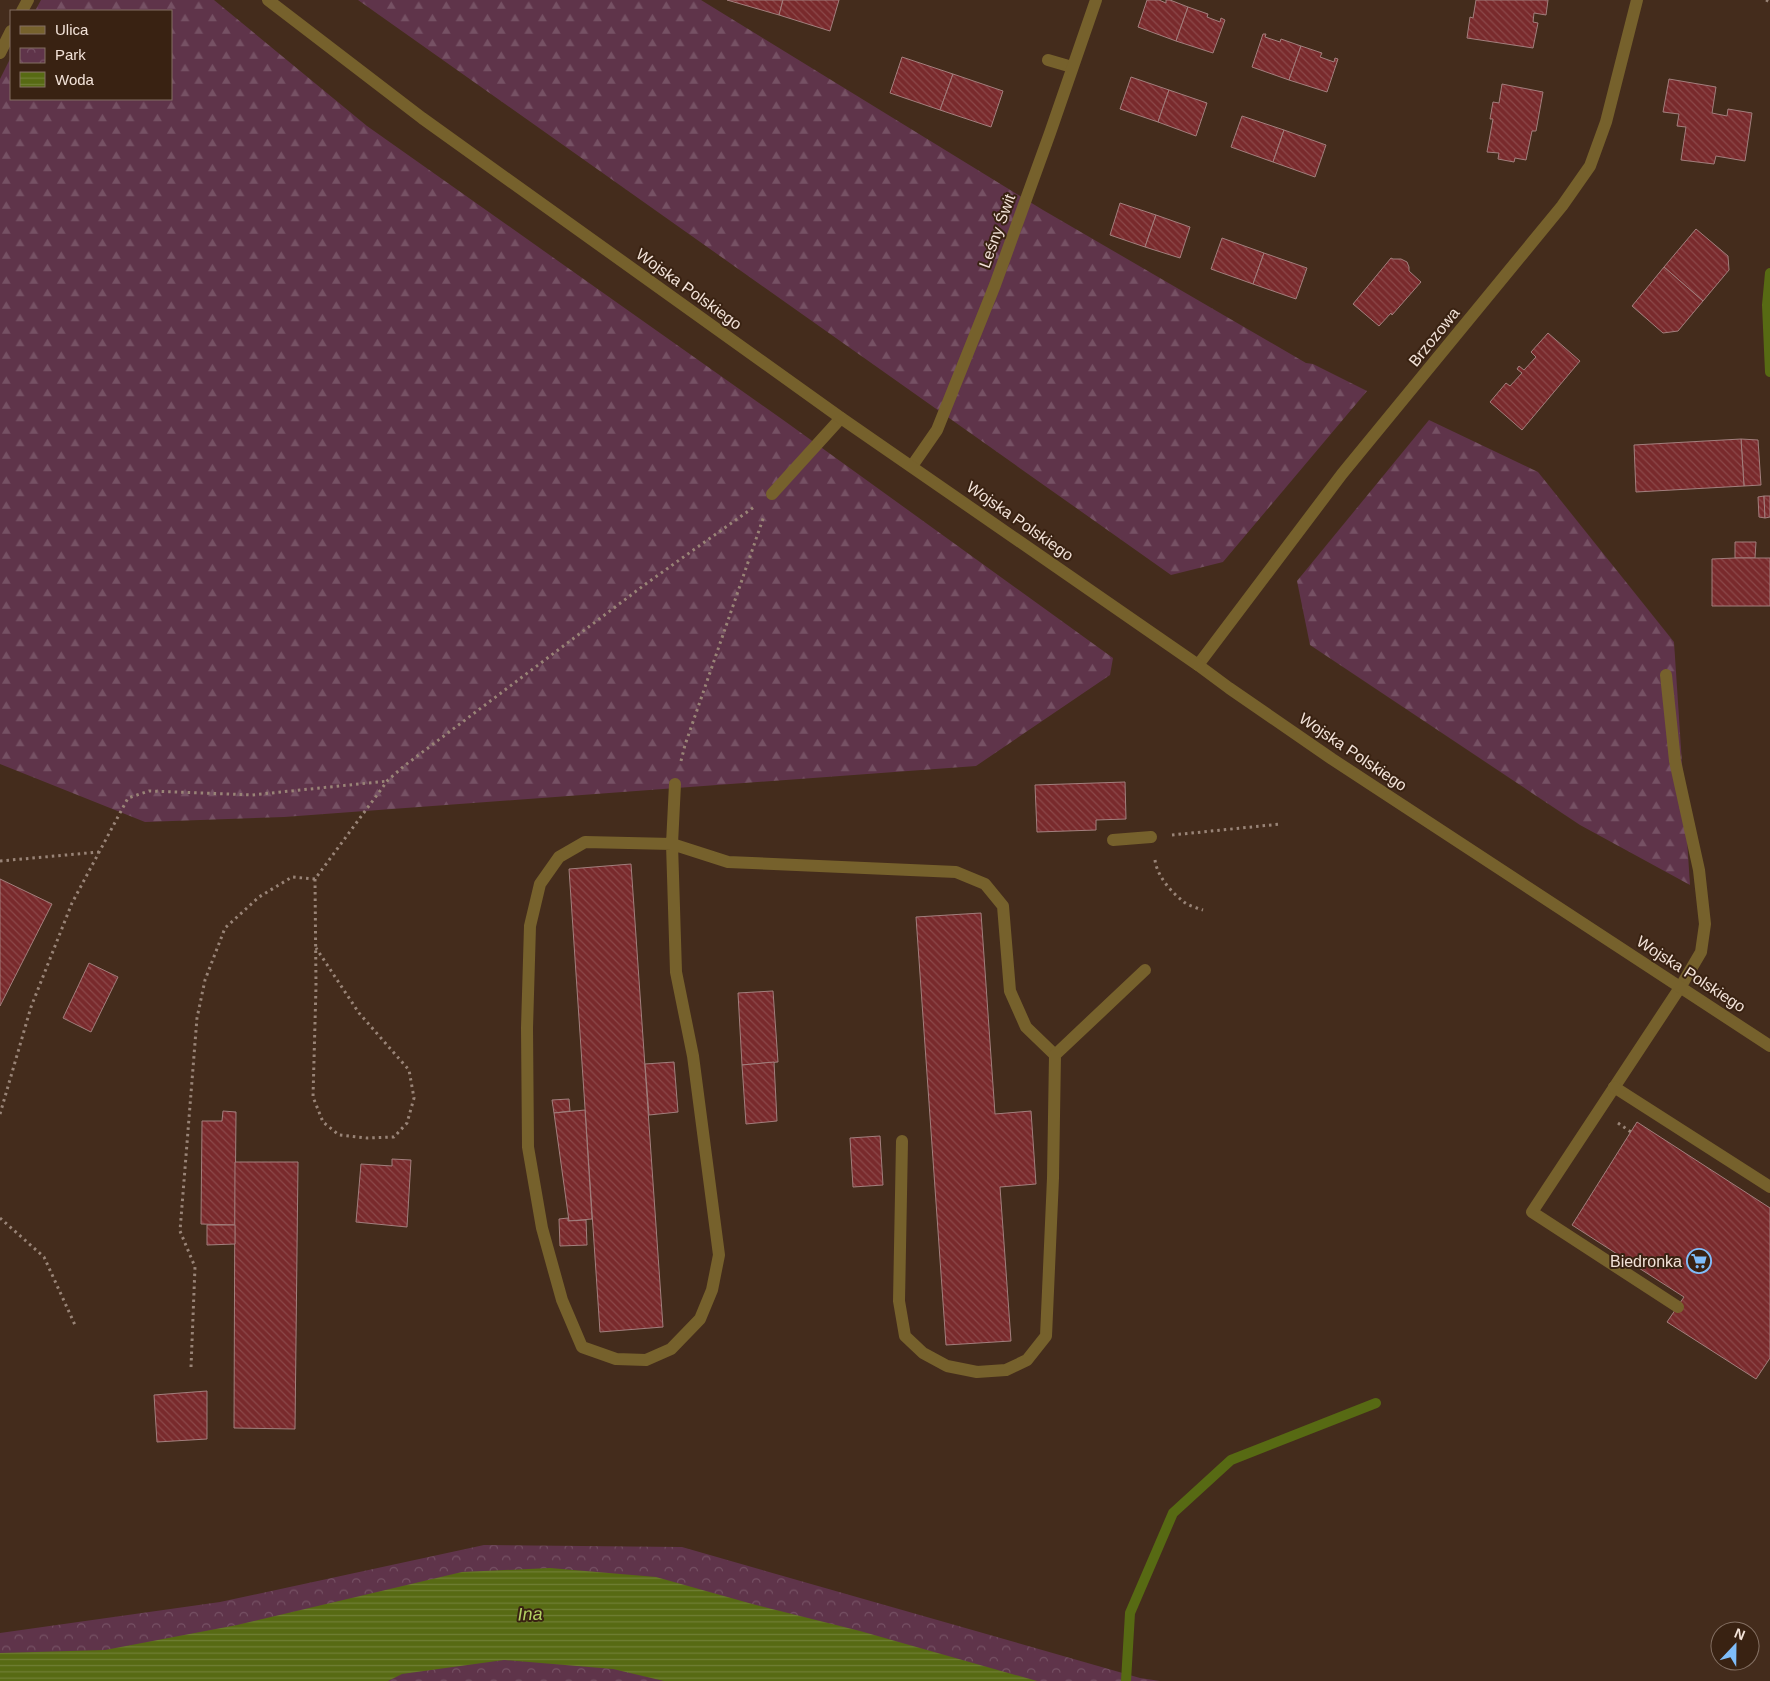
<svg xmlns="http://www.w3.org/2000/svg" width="1770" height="1681" viewBox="0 0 1770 1681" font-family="Arial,sans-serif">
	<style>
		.forest { fill: url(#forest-firs) }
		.park { fill: url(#park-crowns) }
		.water { fill: url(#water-rules) }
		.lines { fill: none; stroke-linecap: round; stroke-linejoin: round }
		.stream { stroke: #576a13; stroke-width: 10 }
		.building { fill: url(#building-back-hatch); stroke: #a27f7d }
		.path { stroke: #998477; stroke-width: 3; stroke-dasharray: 2.5 4; stroke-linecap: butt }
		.service { stroke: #76612c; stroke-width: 12 }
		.minor { stroke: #76612c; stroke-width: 12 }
		.tertiary { stroke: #76612c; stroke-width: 12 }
		.labels { text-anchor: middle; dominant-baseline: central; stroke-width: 4; stroke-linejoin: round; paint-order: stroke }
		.street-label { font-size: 16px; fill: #f3e3d9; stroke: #392212 }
		.poi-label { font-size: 16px; fill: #f3e3d9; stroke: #392212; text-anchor: end }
		.water-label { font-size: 18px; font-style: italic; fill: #b2d062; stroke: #392212 }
	</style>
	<defs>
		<pattern id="forest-firs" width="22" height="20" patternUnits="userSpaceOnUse" patternTransform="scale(1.25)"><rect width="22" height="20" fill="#5f344a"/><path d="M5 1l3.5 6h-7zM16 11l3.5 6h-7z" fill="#765164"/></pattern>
		<pattern id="park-crowns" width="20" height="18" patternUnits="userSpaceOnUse" patternTransform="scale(1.25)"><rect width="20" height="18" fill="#5f344a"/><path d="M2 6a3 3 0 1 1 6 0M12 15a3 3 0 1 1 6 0" fill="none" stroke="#765164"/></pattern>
		<pattern id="water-rules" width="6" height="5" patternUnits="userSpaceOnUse" patternTransform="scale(1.25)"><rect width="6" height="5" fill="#576a13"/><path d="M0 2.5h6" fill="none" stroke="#707f35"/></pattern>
		<pattern id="building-back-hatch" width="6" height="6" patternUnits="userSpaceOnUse" patternTransform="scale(1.25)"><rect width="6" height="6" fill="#792a2c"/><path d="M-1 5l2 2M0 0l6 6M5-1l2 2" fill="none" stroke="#8c494a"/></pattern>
	</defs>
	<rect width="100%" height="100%" fill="#442c1c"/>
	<!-- forest -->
	<g class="forest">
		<polygon points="41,0 214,0 367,126 786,422 1113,658 1110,675 976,766 284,817 145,822 0,764 0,79 11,57 11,99 171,99 171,11 35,11"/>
		<polygon points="358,0 701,0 1043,210 1306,363 1313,364 1367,391 1223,562 1171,575"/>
		<polygon points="1429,420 1538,472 1674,642 1690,885 1580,825 1310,645 1297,581"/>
	</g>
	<!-- park -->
	<polygon class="park" points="484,1545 682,1547 1140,1678 1160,1681 0,1681 0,1633 220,1602"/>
	<!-- water -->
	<polygon class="water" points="550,1568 656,1577 756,1605 860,1631 1037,1681 664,1681 613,1669 504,1660 402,1674 388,1681 0,1681 0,1653 105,1650 237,1625 462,1572"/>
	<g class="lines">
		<!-- stream -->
		<g class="stream">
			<polyline points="1770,273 1767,305 1770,372"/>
			<polyline points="1126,1681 1130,1613 1173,1513 1231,1460 1376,1403"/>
		</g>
	</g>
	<!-- building -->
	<g class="building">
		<polygon points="727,0 783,0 779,15"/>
		<polygon points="783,0 839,0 830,31 779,15"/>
		<polygon points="1147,0 1159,0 1166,3 1166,0 1170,0 1188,7 1176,41 1138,27"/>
		<polygon points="1476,0 1548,0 1546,15 1534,13 1533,22 1538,23 1533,48 1467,38 1470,17 1473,18"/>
		<polygon points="1188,7 1208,14 1207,17 1220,22 1221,18 1225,20 1213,53 1176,41"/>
		<polygon points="1263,34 1266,34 1265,37 1280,42 1281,39 1301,46 1289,80 1252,67"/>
		<polygon points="1301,46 1322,53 1320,57 1334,62 1335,58 1338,59 1327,92 1289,80"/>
		<polygon points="902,57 953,74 940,110 890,93"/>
		<polygon points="953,74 1003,91 991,127 940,110"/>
		<polygon points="1131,77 1169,90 1158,122 1120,109"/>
		<polygon points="1669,79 1716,87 1712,113 1727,116 1728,109 1752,113 1745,161 1716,156 1714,164 1681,160 1686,127 1677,126 1679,114 1663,112"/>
		<polygon points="1502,84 1543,92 1536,131 1532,131 1526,160 1515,158 1514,162 1498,159 1499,153 1487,152 1493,119 1490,119 1493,102 1499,103"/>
		<polygon points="1169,90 1207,103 1196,136 1158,122"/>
		<polygon points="1242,116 1284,130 1273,162 1231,147"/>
		<polygon points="1284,130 1326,145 1315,177 1273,162"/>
		<polygon points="1120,203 1156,215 1145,247 1110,235"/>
		<polygon points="1156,215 1190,227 1180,258 1145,247"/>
		<polygon points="1696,229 1728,256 1729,270 1703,301 1664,267"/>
		<polygon points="1222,238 1264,253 1253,284 1211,269"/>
		<polygon points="1264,253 1307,268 1296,299 1253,284"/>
		<polygon points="1391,258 1393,259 1401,259 1407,262 1409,267 1409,271 1421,282 1392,315 1391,313 1379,326 1353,304"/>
		<polygon points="1664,267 1703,301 1678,331 1663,333 1632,306"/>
		<polygon points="1548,333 1580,361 1522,430 1490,402 1506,383 1510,386 1522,373 1517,369 1519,366 1524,370 1536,357 1531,352"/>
		<polygon points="1741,439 1758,440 1761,485 1744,486"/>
		<polygon points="1741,439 1744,486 1636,492 1634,445"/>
		<polygon points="1764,496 1765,518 1759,517 1758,497"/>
		<polygon points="1764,496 1770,496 1770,517 1765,518"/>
		<polygon points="1735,542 1756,542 1755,558 1735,558"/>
		<polygon points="1735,558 1770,558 1770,606 1712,606 1712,559"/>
		<polygon points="1125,782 1126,819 1096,820 1096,830 1037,832 1035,785"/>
		<polygon points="631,864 663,1327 600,1332 569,869"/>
		<polygon points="0,879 52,904 0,1006"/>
		<polygon points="981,913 995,1114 1031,1111 1036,1184 1000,1187 1011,1341 946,1345 916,917"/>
		<polygon points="89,963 118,977 91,1032 63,1018"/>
		<polygon points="773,991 778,1062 742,1065 738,993"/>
		<polygon points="674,1062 678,1112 649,1115 645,1064"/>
		<polygon points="774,1062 777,1121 746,1124 742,1065"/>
		<polygon points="569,1099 570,1111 554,1113 552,1100"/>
		<polygon points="585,1110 592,1219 569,1221 554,1113"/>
		<polygon points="223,1111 236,1112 235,1225 201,1224 202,1121 222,1121"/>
		<polygon points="1637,1122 1770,1208 1770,1358 1756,1379 1667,1322 1684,1297 1572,1225"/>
		<polygon points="880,1136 883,1185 853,1187 850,1138"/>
		<polygon points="392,1159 411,1160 407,1227 356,1222 361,1164 392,1166"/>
		<polygon points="235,1162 298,1162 295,1429 234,1428"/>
		<polygon points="568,1218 568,1221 586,1220 587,1245 560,1246 559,1219"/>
		<polygon points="207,1225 235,1225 235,1244 207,1245"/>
		<polygon points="207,1391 207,1439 157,1442 154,1395"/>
	</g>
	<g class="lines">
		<!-- path -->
		<g class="path">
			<polyline points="1766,0 1770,2"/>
			<polyline points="681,761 685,745 764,516"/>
			<polyline points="1172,835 1281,824"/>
			<path d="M1155 860C1157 876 1171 892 1184 902 1189 906 1197 908 1203 910"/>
			<polyline points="0,861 99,852"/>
			<polyline points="315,879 316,986 313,1097 323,1122 339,1135 367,1138 394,1137 407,1123 414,1098 409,1070 359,1013 316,948"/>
			<polyline points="0,1114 31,1007 72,903 128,798 149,791 252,795 388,781"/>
			<polyline points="1618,1123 1631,1132"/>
			<polyline points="0,1218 44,1257 75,1325"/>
			<polyline points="191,1367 195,1267 180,1231 197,1018 205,980 225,928 259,897 292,877 315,879 388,780 404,766 647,583 754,507"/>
		</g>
		<!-- service -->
		<g class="service">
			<polyline points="1048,60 1072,67"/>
			<polyline points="912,466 937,430 995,285 1050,133 1096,0"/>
			<polyline points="772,494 841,418"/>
			<polyline points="1666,675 1675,761 1699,870 1705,924 1701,952 1681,986 1532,1212 1678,1307"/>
			<polyline points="675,784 672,844 676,972 693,1056 719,1255 712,1290 700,1319 671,1349 646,1360 616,1359 582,1347 562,1300 542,1228 528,1147 527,1028 530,926 540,884 559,857 585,842 672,844 728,862 956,872 985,884 1003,906 1010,991 1026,1027 1055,1055"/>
			<polyline points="1113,840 1151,837"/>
			<polyline points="1614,1087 1770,1187"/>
			<polyline points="902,1141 899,1301 905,1336 923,1353 947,1366 977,1372 1006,1370 1027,1360 1046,1336 1053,1178 1055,1055 1145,970"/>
		</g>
		<!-- minor -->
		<g class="minor">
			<polyline points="22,11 28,0"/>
			<polyline points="0,53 11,31"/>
			<polyline points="1198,665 1342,474 1562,206 1590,166 1606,122 1637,0"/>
		</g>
		<!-- tertiary -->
		<polyline class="tertiary" points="268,0 422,118 841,418 1198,665 1229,688 1332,759 1770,1046"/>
	</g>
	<!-- icons -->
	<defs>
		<symbol id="supermarket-ring" viewBox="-11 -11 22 22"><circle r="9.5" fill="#392212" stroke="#7fbdfa" stroke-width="1.5"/><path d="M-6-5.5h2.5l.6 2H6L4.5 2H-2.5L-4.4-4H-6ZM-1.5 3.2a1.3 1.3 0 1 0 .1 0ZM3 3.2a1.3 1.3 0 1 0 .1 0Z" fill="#7fbdfa"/></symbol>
	</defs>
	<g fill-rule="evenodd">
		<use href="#supermarket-ring" x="1685" y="1247" width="28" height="28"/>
	</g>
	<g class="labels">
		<!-- street labels -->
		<g class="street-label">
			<text transform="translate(997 231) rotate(-70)">Leśny Świt</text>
			<text transform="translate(689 289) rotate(36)">Wojska Polskiego</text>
			<text transform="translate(1434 337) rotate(-51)">Brzozowa</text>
			<text transform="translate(1020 521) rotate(35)">Wojska Polskiego</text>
			<text transform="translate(1353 752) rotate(34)">Wojska Polskiego</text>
			<text transform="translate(1691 974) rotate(33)">Wojska Polskiego</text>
		</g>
		<!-- poi labels -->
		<g class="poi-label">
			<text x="1682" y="1261">Biedronka</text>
		</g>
		<!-- water labels -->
		<g class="water-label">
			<text transform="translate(530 1614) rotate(-2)">Ina</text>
		</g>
	</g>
	<!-- legend -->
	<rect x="10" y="10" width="162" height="90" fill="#392212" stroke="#836f62"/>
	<rect x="20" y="26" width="25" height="8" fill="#76612c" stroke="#836f62"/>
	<text x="55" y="35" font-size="15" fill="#f3e3d9">Ulica</text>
	<rect x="20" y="48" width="25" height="15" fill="url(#park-crowns)" stroke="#836f62"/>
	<text x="55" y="60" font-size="15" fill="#f3e3d9">Park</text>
	<rect x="20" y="72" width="25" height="15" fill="url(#water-rules)" stroke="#836f62"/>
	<text x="55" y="85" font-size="15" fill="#f3e3d9">Woda</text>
	<!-- north arrow -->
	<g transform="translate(1735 1646) rotate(22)"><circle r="24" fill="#392212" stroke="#836f62"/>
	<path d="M0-4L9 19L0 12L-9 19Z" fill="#7fbdfa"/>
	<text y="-8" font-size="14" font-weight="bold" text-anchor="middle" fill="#f3e3d9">N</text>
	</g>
</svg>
